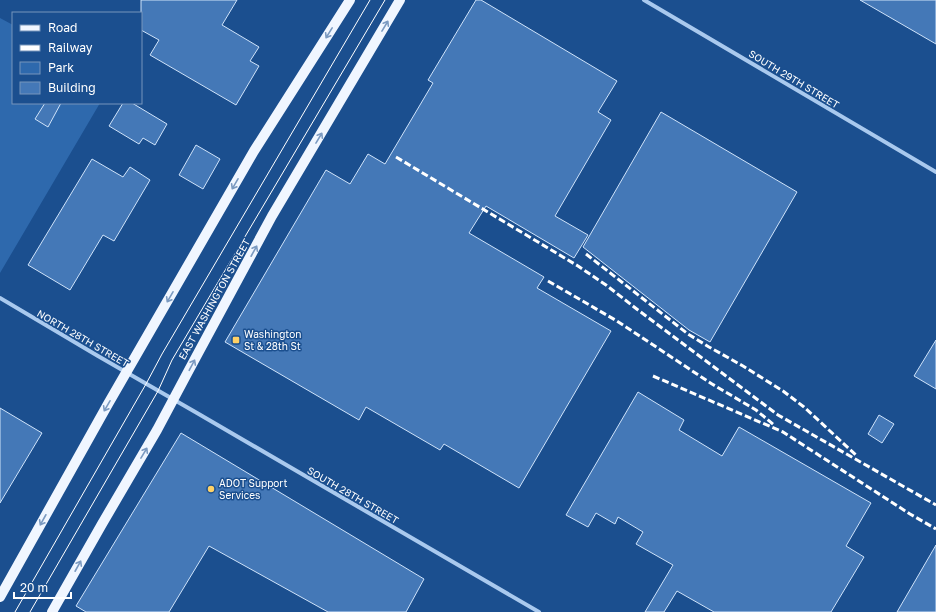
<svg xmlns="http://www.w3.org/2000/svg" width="936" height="612" viewBox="0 0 936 612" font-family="'Golos Text',sans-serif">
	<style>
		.green { fill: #2e69ad }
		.building { fill: #4478b7; stroke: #cfe3fa }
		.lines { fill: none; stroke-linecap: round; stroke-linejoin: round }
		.minor { stroke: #a9c9ee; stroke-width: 4 }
		.primary { stroke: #f0f6ff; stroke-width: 10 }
		.tram { stroke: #fff; stroke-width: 1 }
		.rail { stroke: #fff; stroke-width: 3; stroke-dasharray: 7 3; stroke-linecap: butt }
		.oneway { stroke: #7b9ac1 }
		.poi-dot { fill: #ffd166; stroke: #1b4f8f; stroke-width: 1.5 }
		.labels { text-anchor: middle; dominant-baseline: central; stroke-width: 3; stroke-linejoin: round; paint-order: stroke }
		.street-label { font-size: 10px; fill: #fff; stroke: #1b4f8f }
		.poi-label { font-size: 10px; fill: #fff; stroke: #1b4f8f; text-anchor: start }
	</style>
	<rect width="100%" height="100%" fill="#1b4f8f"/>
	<!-- green -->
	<polygon class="green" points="0,18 13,25 13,103 100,103 0,273"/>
	<!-- building -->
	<g class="building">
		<polygon points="141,0 237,0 222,25 259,47 250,61 259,66 236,105 150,55 159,40 141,30"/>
		<polygon points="476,0 481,0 617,81 598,112 611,120 555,216 588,235 574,258 486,206 469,233 544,277 537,288 611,331 519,488 444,444 440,450 366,407 359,420 225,342 326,170 350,184 368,154 385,164 433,83 428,80"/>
		<polygon points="860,0 936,0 936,44"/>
		<polygon points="45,103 61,103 48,127 35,119"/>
		<polygon points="123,103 132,103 167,124 155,145 143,138 139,144 109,126"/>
		<polygon points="661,112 797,192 710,342 689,330 583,247"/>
		<polygon points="196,145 220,159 203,189 179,175"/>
		<polygon points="92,159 123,177 130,167 150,180 114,241 103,235 70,290 28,265"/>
		<polygon points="936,340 936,389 914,376"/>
		<polygon points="638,392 684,420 679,430 722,456 739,427 871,503 846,546 864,557 831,612 714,612 677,591 664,612 645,612 673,565 636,544 643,532 618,517 615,524 596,513 588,527 566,515"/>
		<polygon points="0,408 42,433 0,503"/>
		<polygon points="879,415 894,424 882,443 868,434"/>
		<polygon points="181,433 424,579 406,612 328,612 209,546 169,612 86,612 76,606"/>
		<polygon points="936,545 936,612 897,612"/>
	</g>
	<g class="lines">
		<!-- minor -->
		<g class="minor">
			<polyline points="644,0 936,172"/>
			<polyline points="0,298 98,356 197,413 539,612"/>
		</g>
		<!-- primary -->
		<g class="primary">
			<polyline points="0,597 108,404 254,151 350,0"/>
			<polyline points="52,612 102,524 157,430 189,370 272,216 400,0"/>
		</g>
		<!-- tram -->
		<g class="tram">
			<polyline points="15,612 146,384 162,354 370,0"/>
			<polyline points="30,612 158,391 172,360 385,0"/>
		</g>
		<!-- rail -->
		<g class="rail">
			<polyline points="396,157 578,266 606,285 638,310 778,415 936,505"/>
			<polyline points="586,254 688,334 709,347 743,366 783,391 804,407 857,456"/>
			<polyline points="548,281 617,321 712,384 756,410 774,425"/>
			<polyline points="653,376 783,432 910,514 936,529"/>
		</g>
	</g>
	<!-- one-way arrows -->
	<defs><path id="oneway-shaft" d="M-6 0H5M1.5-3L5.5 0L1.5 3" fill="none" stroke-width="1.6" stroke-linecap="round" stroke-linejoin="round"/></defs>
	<g class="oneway">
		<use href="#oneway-shaft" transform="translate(385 26) rotate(-59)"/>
		<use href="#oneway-shaft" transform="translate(329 33) rotate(122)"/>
		<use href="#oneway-shaft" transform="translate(319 138) rotate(-59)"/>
		<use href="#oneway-shaft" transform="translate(235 184) rotate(120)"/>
		<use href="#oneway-shaft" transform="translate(254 251) rotate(-61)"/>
		<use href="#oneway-shaft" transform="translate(170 297) rotate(120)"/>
		<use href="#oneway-shaft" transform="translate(192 365) rotate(-62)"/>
		<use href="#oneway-shaft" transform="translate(107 406) rotate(120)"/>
		<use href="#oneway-shaft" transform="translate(144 453) rotate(-59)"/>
		<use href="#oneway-shaft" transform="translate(43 520) rotate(119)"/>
		<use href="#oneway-shaft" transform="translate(78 566) rotate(-61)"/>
	</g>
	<!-- markers -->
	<g class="poi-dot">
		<rect x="232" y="336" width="8" height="8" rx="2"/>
		<circle cx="211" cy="489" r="4"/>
	</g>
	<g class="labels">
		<!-- street labels -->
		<g class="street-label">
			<text transform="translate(794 79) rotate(31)">SOUTH 29TH STREET</text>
			<text transform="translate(214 299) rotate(-61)">EAST WASHINGTON STREET</text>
			<text transform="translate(83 338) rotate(30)">NORTH 28TH STREET</text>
			<text transform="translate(353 495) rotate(30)">SOUTH 28TH STREET</text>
		</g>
		<!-- poi labels -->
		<g class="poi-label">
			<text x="244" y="334">Washington<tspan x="244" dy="12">St &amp; 28th St</tspan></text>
			<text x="219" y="483">ADOT Support<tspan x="219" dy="12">Services</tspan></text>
		</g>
	</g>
	<!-- legend -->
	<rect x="12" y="12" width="130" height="92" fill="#1b4f8f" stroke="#7695bc"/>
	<rect x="20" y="25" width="20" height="6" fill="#f0f6ff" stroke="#7695bc"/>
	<text x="48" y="32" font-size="12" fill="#ffffff">Road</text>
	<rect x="20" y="45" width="20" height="6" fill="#ffffff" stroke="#7695bc"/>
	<text x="48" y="52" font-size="12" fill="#ffffff">Railway</text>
	<rect x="20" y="62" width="20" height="12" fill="#2e69ad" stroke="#7695bc"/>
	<text x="48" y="72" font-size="12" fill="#ffffff">Park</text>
	<rect x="20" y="82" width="20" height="12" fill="#4478b7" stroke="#7695bc"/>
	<text x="48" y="92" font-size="12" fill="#ffffff">Building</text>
	<!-- scale -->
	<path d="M14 592v6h57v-6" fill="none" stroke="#ffffff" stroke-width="2"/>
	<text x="20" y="592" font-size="12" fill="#ffffff" stroke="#1b4f8f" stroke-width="3" paint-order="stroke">20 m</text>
</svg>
